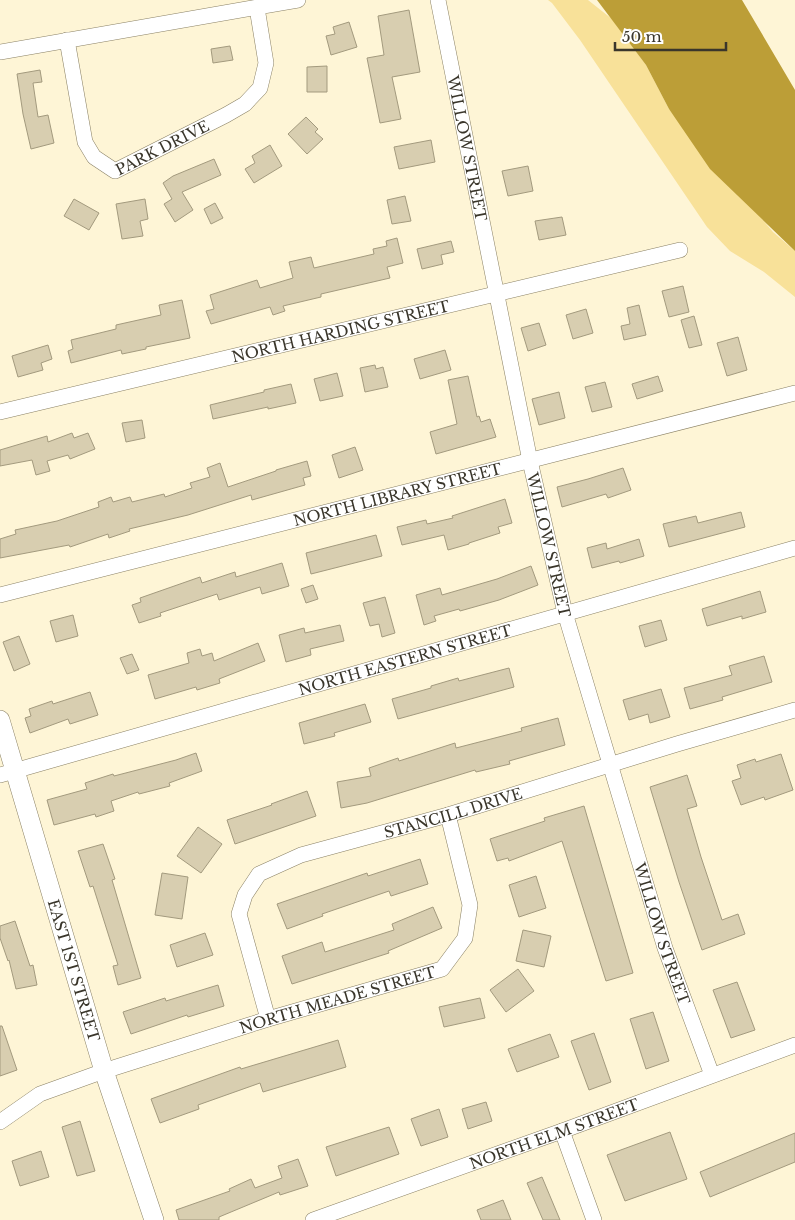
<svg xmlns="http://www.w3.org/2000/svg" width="795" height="1220" viewBox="0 0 795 1220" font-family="'Libre Baskerville',serif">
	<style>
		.green { fill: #f8e199 }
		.water { fill: #bc9e37 }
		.building { fill: #d8ceb0; stroke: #a39a7e }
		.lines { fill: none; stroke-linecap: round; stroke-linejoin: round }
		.minor-casing { stroke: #8a8165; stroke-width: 16 }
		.tertiary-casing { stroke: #8a8165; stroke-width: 20 }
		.minor { stroke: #fff; stroke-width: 15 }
		.tertiary { stroke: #fff; stroke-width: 19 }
		.labels { text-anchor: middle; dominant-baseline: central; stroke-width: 4.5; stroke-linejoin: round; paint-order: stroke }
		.street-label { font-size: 15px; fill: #3a362b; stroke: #fff }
	</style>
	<rect width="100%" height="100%" fill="#fef5d6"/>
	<!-- green -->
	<polygon class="green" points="548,0 588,0 612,19 646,65 669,109 773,232 795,251 795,297 764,272 730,251 707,227 580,40 552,3"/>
	<!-- water -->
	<polygon class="water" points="597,0 742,0 795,90 795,251 710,169 669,109 646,65"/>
	<!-- building -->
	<g class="building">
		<polygon points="409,10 420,72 392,77 401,119 380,123 367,58 384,55 378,16"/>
		<polygon points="349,22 357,47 331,55 326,36 335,34 333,27"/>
		<polygon points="230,46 233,60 213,63 211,49"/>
		<polygon points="327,66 327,92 307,92 307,67"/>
		<polygon points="40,70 42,82 33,83 38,117 48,115 54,143 31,149 23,114 17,74"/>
		<polygon points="306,117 318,129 315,132 323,139 307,154 288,134"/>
		<polygon points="431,140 435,162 399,169 394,147"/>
		<polygon points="270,145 282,166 254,183 245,169 255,163 252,156"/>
		<polygon points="214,159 221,175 182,192 193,210 175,222 164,204 172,199 163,183 173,176"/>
		<polygon points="528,166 533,191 508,196 502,171"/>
		<polygon points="405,196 411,221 392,224 387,200"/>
		<polygon points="74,199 99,213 89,230 64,216"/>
		<polygon points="145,199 148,219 140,221 143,236 122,239 116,204"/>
		<polygon points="215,203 223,218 211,224 204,209"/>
		<polygon points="562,217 566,235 539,240 535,221"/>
		<polygon points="397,238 403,263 387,267 390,278 321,294 321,297 283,306 285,311 273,315 270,307 211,324 206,311 214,309 210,295 257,280 260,288 293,278 289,262 311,257 314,268 374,254 373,249 387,246 386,241"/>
		<polygon points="451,241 454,252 441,255 443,264 422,269 417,249"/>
		<polygon points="683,286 689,312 669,317 662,291"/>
		<polygon points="182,300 190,338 146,347 146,349 122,354 121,350 71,363 68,351 73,349 71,340 116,329 116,325 161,315 159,305"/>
		<polygon points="639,305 646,335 624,340 621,326 630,324 627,308"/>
		<polygon points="586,309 593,333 573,339 566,315"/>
		<polygon points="694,316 702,345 689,348 681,320"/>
		<polygon points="539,323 546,345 528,351 521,328"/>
		<polygon points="738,337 747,370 727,376 717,343"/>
		<polygon points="48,345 52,359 41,363 43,370 18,377 12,356"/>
		<polygon points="445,350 451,370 420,379 414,359"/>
		<polygon points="375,365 376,369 383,367 388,387 365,392 360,368"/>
		<polygon points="337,373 343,396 320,401 314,379"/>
		<polygon points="468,376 477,417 479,416 481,422 490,419 496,437 436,454 430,432 457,424 448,380"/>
		<polygon points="658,376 663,391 637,399 632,384"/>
		<polygon points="605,382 612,407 592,412 585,387"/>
		<polygon points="291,384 296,403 268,409 268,407 213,419 210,405 264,392 264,390"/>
		<polygon points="559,392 565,418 539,425 532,399"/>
		<polygon points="142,420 145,438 126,442 122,423"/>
		<polygon points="72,433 74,438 88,433 95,449 70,459 68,455 47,461 50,471 36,475 32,460 0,466 0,450 47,436 48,442"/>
		<polygon points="355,447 363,470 339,478 332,455"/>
		<polygon points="307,461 311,476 303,478 305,485 252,500 251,495 188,515 129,529 130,531 109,538 108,534 70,547 69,545 0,558 0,539 16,534 15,530 57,521 99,507 98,502 111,497 113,502 130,497 132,502 164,494 165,497 192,488 190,483 210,477 207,468 220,463 228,487 276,471 276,470"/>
		<polygon points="623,468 631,490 608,498 606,494 562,507 557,487 588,479"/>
		<polygon points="505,499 512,523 498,527 500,533 469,543 469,544 448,550 444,535 402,545 397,527 426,520 427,524 453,518 452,516"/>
		<polygon points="741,512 745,527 669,547 663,524 696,516 698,523"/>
		<polygon points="376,535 382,556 311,574 306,553"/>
		<polygon points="639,539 644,556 620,563 619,561 592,568 587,548 606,543 607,549"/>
		<polygon points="282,563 289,586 262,594 260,587 219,600 217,594 160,613 161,616 139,623 132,605 141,602 140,598 200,577 202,583 235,572 236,577"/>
		<polygon points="531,566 538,585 499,600 460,611 459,609 434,616 436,621 424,625 416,595 440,588 442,595 497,579"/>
		<polygon points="313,585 318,599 306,603 301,589"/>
		<polygon points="760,591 766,612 742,619 742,616 707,626 702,609"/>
		<polygon points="385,597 395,633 382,637 379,624 370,626 363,603"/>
		<polygon points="73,615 78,636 56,642 50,621"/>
		<polygon points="661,620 667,640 645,647 639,626"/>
		<polygon points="340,625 344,641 310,649 311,655 286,662 279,635 304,628 305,633"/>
		<polygon points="19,636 30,664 14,671 3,642"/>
		<polygon points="258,643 265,661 219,679 220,683 197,690 196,687 155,699 148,675 189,663 187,653 200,649 202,656 212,653 214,661"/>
		<polygon points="132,654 139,670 127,674 120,658"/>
		<polygon points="764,656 772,682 722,697 723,700 690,709 684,688 732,675 729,666"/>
		<polygon points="509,668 514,687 398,719 392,699 431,688 431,686 458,678 459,681"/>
		<polygon points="661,689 670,717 650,723 648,714 629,720 623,700"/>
		<polygon points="90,692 98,715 70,724 68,719 30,733 25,718 31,716 29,709 52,701 53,704"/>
		<polygon points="365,704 371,722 334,733 335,736 304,744 299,723"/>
		<polygon points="558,718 565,745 509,761 510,764 476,772 475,770 367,803 341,808 337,782 371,776 369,768 398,758 399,761 455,743 456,748 522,731 521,728"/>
		<polygon points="196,753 202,771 169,783 170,786 139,794 138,792 111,801 114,811 96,817 95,814 54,825 47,800 87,789 85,783 113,774 114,776 176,760"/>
		<polygon points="781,754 793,790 765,800 764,797 741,805 732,781 741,778 737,765 755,759 756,762"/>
		<polygon points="687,775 697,806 687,809 701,857 722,920 738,914 745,934 702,950 679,882 650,787"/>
		<polygon points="307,791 316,816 235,844 227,820 272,805 271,804"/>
		<polygon points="584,806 633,973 606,981 562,841 509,861 508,858 497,861 490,839 545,821 544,818"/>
		<polygon points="198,827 222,844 201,873 177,856"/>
		<polygon points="103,844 115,879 112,880 141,978 118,985 113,966 118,965 93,886 90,887 78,851"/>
		<polygon points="420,859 428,884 391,896 389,891 322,914 323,916 287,929 277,904 367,873 368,876"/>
		<polygon points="162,873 188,877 182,919 155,915"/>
		<polygon points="536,876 546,908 519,917 509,885"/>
		<polygon points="433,907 442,928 388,951 389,953 292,984 282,956 322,942 325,952 394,930 392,924"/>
		<polygon points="15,921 30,966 33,965 37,985 16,989 9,960 8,961 0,938 0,926"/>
		<polygon points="523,930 551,936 544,967 516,961"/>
		<polygon points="205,933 213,955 177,967 170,945"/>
		<polygon points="518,969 534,991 506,1012 490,990"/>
		<polygon points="737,982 755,1030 731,1038 713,990"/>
		<polygon points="218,985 224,1006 188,1017 187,1015 131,1034 123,1012 165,998 166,1001"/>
		<polygon points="480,998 485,1018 444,1027 439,1007"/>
		<polygon points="653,1012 669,1061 646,1069 630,1019"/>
		<polygon points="0,1026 2,1026 17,1070 0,1076"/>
		<polygon points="594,1033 611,1082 589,1090 571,1041"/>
		<polygon points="550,1034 559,1057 517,1072 508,1049"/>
		<polygon points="338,1040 346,1067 263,1092 260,1083 198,1105 199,1109 160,1123 151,1099 240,1067 241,1069"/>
		<polygon points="486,1102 492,1121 468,1129 462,1109"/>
		<polygon points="439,1109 448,1137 421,1146 411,1119"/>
		<polygon points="80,1121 95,1171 77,1176 62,1127"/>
		<polygon points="389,1127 399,1154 336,1176 326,1147"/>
		<polygon points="670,1132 687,1179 625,1201 607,1155"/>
		<polygon points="795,1133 795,1162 710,1197 700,1172"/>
		<polygon points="41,1151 49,1177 20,1186 12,1161"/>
		<polygon points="298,1159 308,1186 280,1195 279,1192 219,1217 219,1220 179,1220 176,1210 230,1191 229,1189 251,1179 255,1188 282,1178 278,1166"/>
		<polygon points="542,1177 560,1220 543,1220 527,1183"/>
		<polygon points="503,1200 511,1220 481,1220 477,1210"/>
	</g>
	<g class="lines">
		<defs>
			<g id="minor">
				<path id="s1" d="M438 0 530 461 565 613 665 948 712 1075"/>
				<path id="s2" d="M67 40 85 142 94 157 115 171 226 115 245 104 260 88 266 63 257 8"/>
				<polyline points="0,52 298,0"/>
				<path id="s3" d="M0 412 680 250"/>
				<path id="s4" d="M0 595 795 393"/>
				<path id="s5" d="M0 775 795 548"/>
				<path id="s6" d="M268 1019 239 914 245 895 259 874 301 855 448 815 677 744 795 710"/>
				<path id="s7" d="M0 1122 40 1094 104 1071 268 1019 442 969 465 938 470 905 448 815"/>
				<polyline points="562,1131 594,1220"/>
				<path id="s8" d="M313 1220 562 1131 795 1045"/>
			</g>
			<g id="tertiary">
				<path id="s9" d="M0 720 104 1071 154 1220"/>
			</g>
		</defs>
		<!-- minor casing -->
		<use href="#minor" class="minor-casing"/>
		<!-- tertiary casing -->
		<use href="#tertiary" class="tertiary-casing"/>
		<!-- minor -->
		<use href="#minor" class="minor"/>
		<!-- tertiary -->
		<use href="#tertiary" class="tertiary"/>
	</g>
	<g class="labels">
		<!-- street labels -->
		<g class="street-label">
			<text stroke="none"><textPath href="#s2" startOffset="199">PARK DRIVE</textPath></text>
			<text stroke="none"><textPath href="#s1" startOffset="151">WILLOW STREET</textPath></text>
			<text stroke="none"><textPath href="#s3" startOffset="350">NORTH HARDING STREET</textPath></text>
			<text stroke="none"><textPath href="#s4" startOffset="410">NORTH LIBRARY STREET</textPath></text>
			<text stroke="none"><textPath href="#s1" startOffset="556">WILLOW STREET</textPath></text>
			<text stroke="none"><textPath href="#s5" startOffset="421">NORTH EASTERN STREET</textPath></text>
			<text stroke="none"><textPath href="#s6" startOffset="358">STANCILL DRIVE</textPath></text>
			<text stroke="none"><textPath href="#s1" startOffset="961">WILLOW STREET</textPath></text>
			<text stroke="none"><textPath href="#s9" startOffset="261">EAST 1ST STREET</textPath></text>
			<text stroke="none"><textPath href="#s7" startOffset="361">NORTH MEADE STREET</textPath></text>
			<text stroke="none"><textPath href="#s8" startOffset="256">NORTH ELM STREET</textPath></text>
		</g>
	</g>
	<!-- scale -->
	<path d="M615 42v8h111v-8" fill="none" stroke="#3a362b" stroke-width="2.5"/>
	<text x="622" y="42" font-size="15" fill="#3a362b" stroke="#ffffff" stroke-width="4" paint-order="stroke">50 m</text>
</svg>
